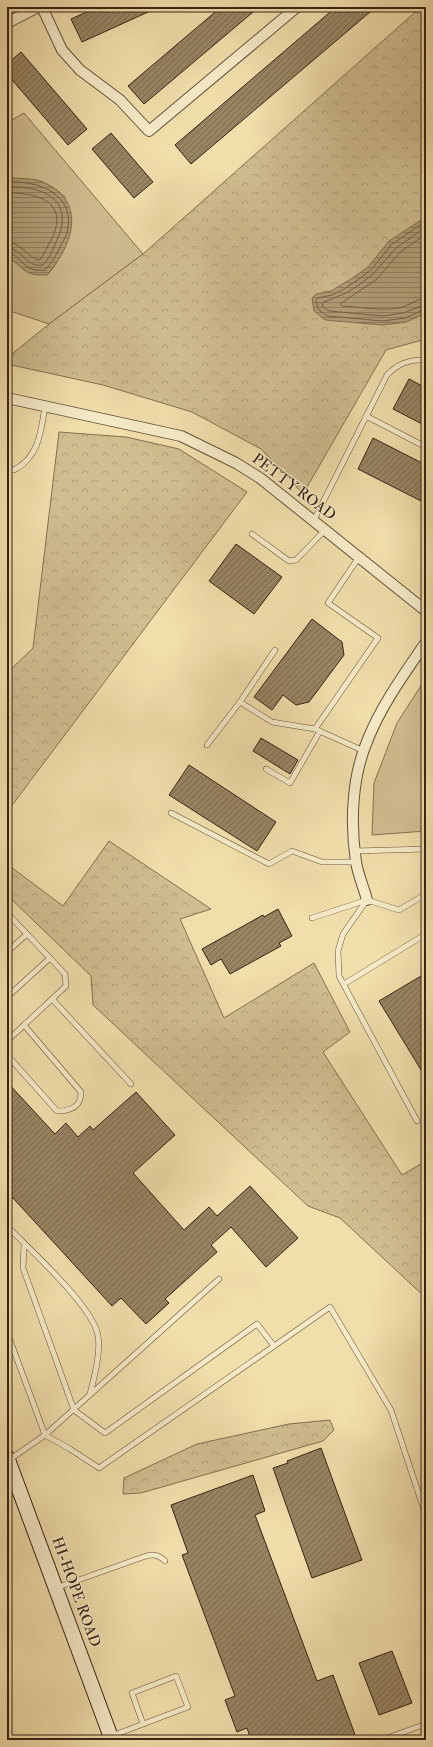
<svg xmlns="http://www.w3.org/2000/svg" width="433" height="1747" viewBox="0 0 433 1747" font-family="'IM FELL Double Pica',serif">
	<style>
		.green { fill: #d0be91; stroke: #837052 }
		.forest { fill: url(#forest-crowns); stroke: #837052 }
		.water { fill: url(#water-rules); stroke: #806d50 }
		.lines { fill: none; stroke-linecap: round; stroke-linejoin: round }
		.shore { stroke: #746046; stroke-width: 1 }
		.building { fill: url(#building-hatch); stroke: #362314 }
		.lane-casing { stroke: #64523a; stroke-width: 6 }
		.street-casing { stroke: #64523a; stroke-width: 12 }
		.secondary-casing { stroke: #362314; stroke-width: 16 }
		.lane { stroke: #f5eac8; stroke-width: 5 }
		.street { stroke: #f5eac8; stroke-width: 10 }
		.secondary { stroke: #f5eac8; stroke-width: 14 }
		.labels { text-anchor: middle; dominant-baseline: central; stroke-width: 3; stroke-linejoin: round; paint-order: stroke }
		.street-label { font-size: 15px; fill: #362314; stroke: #f5eac8 }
	</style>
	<defs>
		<pattern id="forest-crowns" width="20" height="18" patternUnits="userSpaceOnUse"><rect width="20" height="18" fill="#d0be91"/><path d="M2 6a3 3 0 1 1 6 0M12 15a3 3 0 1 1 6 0" fill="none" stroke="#b3a37c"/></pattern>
		<pattern id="water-rules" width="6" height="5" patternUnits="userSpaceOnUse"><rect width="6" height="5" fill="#b19e78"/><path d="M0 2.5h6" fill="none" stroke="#918061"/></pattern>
		<pattern id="building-hatch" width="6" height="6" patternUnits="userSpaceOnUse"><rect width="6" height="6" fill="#978463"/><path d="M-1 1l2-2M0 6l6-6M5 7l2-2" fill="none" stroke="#7c6c50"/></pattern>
	</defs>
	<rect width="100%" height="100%" fill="#f0deab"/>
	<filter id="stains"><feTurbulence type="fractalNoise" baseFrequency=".005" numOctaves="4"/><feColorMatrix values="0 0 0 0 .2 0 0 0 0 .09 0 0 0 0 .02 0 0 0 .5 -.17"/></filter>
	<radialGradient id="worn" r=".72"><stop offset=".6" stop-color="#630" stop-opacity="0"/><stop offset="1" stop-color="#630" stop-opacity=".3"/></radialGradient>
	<!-- green -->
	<g class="green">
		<path d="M24 113 143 254 49 324 7 310V256L27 272 47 275 54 267 61 253 65 197C49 183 44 182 23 179 17 178 13 178 7 179V123Z"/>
		<polygon points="426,678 426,831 372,835 374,783 397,723"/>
	</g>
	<!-- forest -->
	<g class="forest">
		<polygon points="421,7 426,7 426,339 386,350 303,494 261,449 192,412 103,385 7,364 7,358 49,324 143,254"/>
		<polygon points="59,432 126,437 179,449 247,492 7,812 7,673 33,648"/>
		<polygon points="109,841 211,909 180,919 224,1018 314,963 350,1032 323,1052 402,1175 426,1161 426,1298 340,1218 308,1206 93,1005 91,976 7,895 7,864 63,906"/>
		<polygon points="330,1420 334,1430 323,1441 141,1493 123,1494 124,1478 197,1444 289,1424"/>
	</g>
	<!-- water -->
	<g class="water">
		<path d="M12 178C21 179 32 178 40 181 88 199 74 244 47 275 23 276 25 268 7 256V179Z"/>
		<polygon points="426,217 426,313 406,322 383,325 325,320 314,311 312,298 316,294 331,291 354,277 368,267 389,241"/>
	</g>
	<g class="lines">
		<!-- shore -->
		<g class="shore">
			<path d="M7 182C38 180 77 194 67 233 66 237 62 242 60 247 56 255 52 263 45 270 21 273 24 255 7 253"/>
			<path d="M7 187C46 185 77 202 55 244 52 252 48 260 43 265 26 268 23 249 7 248"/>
			<path d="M7 193C39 192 70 203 51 240 47 247 44 254 40 260 30 260 21 242 7 242"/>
			<polyline points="426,221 392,244 371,270 356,281 344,289 332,295 318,298 316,300 318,309 327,316 383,321 405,318 426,309"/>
			<polyline points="426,227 396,248 374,273 359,285 346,293 322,303 323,307 329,311 383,316 403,313 426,304"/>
			<path d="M426 234 400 252 377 279 340 304 342 306C361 307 380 311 399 308 409 306 416 299 426 298"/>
		</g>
	</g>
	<!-- building -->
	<g class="building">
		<polygon points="98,7 159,7 82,42 71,19"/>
		<polygon points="221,7 259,7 144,104 128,86"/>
		<polygon points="336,7 376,7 191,164 175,145"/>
		<polygon points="21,52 87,129 68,145 7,74 7,64"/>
		<polygon points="111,133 153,182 134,198 92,149"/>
		<polygon points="409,379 426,388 426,426 393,409"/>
		<polygon points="373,438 426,465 426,491 421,501 358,469"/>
		<polygon points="236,544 282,577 254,614 209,581"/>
		<polygon points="312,619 342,642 344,655 309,702 296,705 283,695 272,710 254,697"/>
		<polygon points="261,738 298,760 290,774 253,751"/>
		<polygon points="189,765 276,822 257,851 169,795"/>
		<polygon points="278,909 292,936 279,943 281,946 230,974 221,959 211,965 202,949 263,915 264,917"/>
		<polygon points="426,973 426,1078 379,1001"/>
		<polygon points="7,1082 55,1134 66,1123 78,1137 90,1126 93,1130 136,1092 175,1135 133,1173 184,1230 209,1207 217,1216 250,1186 298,1238 266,1267 231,1227 211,1245 217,1252 165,1299 169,1303 146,1324 121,1298 112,1306 13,1198 7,1203"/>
		<polygon points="321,1448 362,1560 312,1578 273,1468 288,1463 287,1461"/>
		<polygon points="253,1475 265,1511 255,1515 317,1681 333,1675 357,1740 251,1740 247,1728 237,1732 225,1700 235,1696 182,1555 188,1553 171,1505"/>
		<polygon points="392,1651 412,1703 379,1715 359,1663"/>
	</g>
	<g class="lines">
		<defs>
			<g id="lane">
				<polyline points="366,416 422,445"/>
				<path d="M7 468 14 470C39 457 41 432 45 406"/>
				<path d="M314 520 387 375C398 363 410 359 426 360"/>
				<polyline points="252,534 289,561 296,560 325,530"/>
				<polyline points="359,557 328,603 378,638 315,729 364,751"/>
				<polyline points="421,608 426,600"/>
				<polyline points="275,650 240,702 272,722 315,729"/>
				<polyline points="207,745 240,702"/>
				<polyline points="266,769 290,783 320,731"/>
				<polyline points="171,813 269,864 292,851 322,862 356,862"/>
				<polyline points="355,851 426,849"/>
				<polyline points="367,900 343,934 338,951 339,976 417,1121"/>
				<polyline points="7,913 65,974 66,986 7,1041"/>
				<polyline points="312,918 367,900 399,910 426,894"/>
				<polyline points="7,952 27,934"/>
				<polyline points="344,984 426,934"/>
				<polyline points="7,997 50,958"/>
				<polyline points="52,999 131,1084"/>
				<path d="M7 1055 57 1111C71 1111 81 1107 81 1092L24 1025"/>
				<path d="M7 1226C29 1249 94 1307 98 1336 101 1353 94 1378 90 1394"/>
				<polyline points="24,1244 23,1268 74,1410 105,1433 257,1324 274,1346"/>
				<polyline points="7,1332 45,1435 70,1449 99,1468 330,1307 391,1410 426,1516"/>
				<polyline points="9,1460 45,1435 219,1279"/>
				<path d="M56 1588 143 1557C152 1554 158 1554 165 1561"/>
				<polyline points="101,1740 188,1707 176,1676 132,1693 143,1724"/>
				<polyline points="381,1740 426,1724"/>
			</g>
			<g id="street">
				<polyline points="42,7 62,50 80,70 120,100 149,131 297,7"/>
				<polyline points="7,23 38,7"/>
				<polyline points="7,398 181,436 236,463 260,478 426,611"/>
				<path d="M367 900C364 888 358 875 356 862 350 822 352 776 368 739 382 704 405 673 426 642"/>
			</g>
			<polyline id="secondary" points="7,1457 112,1740"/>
		</defs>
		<!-- lane casing -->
		<use href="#lane" class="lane-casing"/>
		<!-- street casing -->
		<use href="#street" class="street-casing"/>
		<!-- secondary casing -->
		<use href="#secondary" class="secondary-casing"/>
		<!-- lane -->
		<use href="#lane" class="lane"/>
		<!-- street -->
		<use href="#street" class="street"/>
		<!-- secondary -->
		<use href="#secondary" class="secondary"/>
	</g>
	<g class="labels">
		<!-- street labels -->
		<g class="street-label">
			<text transform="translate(294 487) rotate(37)">PETTY ROAD</text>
			<text transform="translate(76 1592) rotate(70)">HI-HOPE ROAD</text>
		</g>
	</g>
	<!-- margin -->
	<rect width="433" height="1747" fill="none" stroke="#f0deab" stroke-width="24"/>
	<rect x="8" y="8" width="417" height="1731" fill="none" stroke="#362314" stroke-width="2"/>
	<rect x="12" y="12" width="409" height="1723" fill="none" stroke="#362314"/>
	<rect width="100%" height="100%" filter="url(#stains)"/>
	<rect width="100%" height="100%" fill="url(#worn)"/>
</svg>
